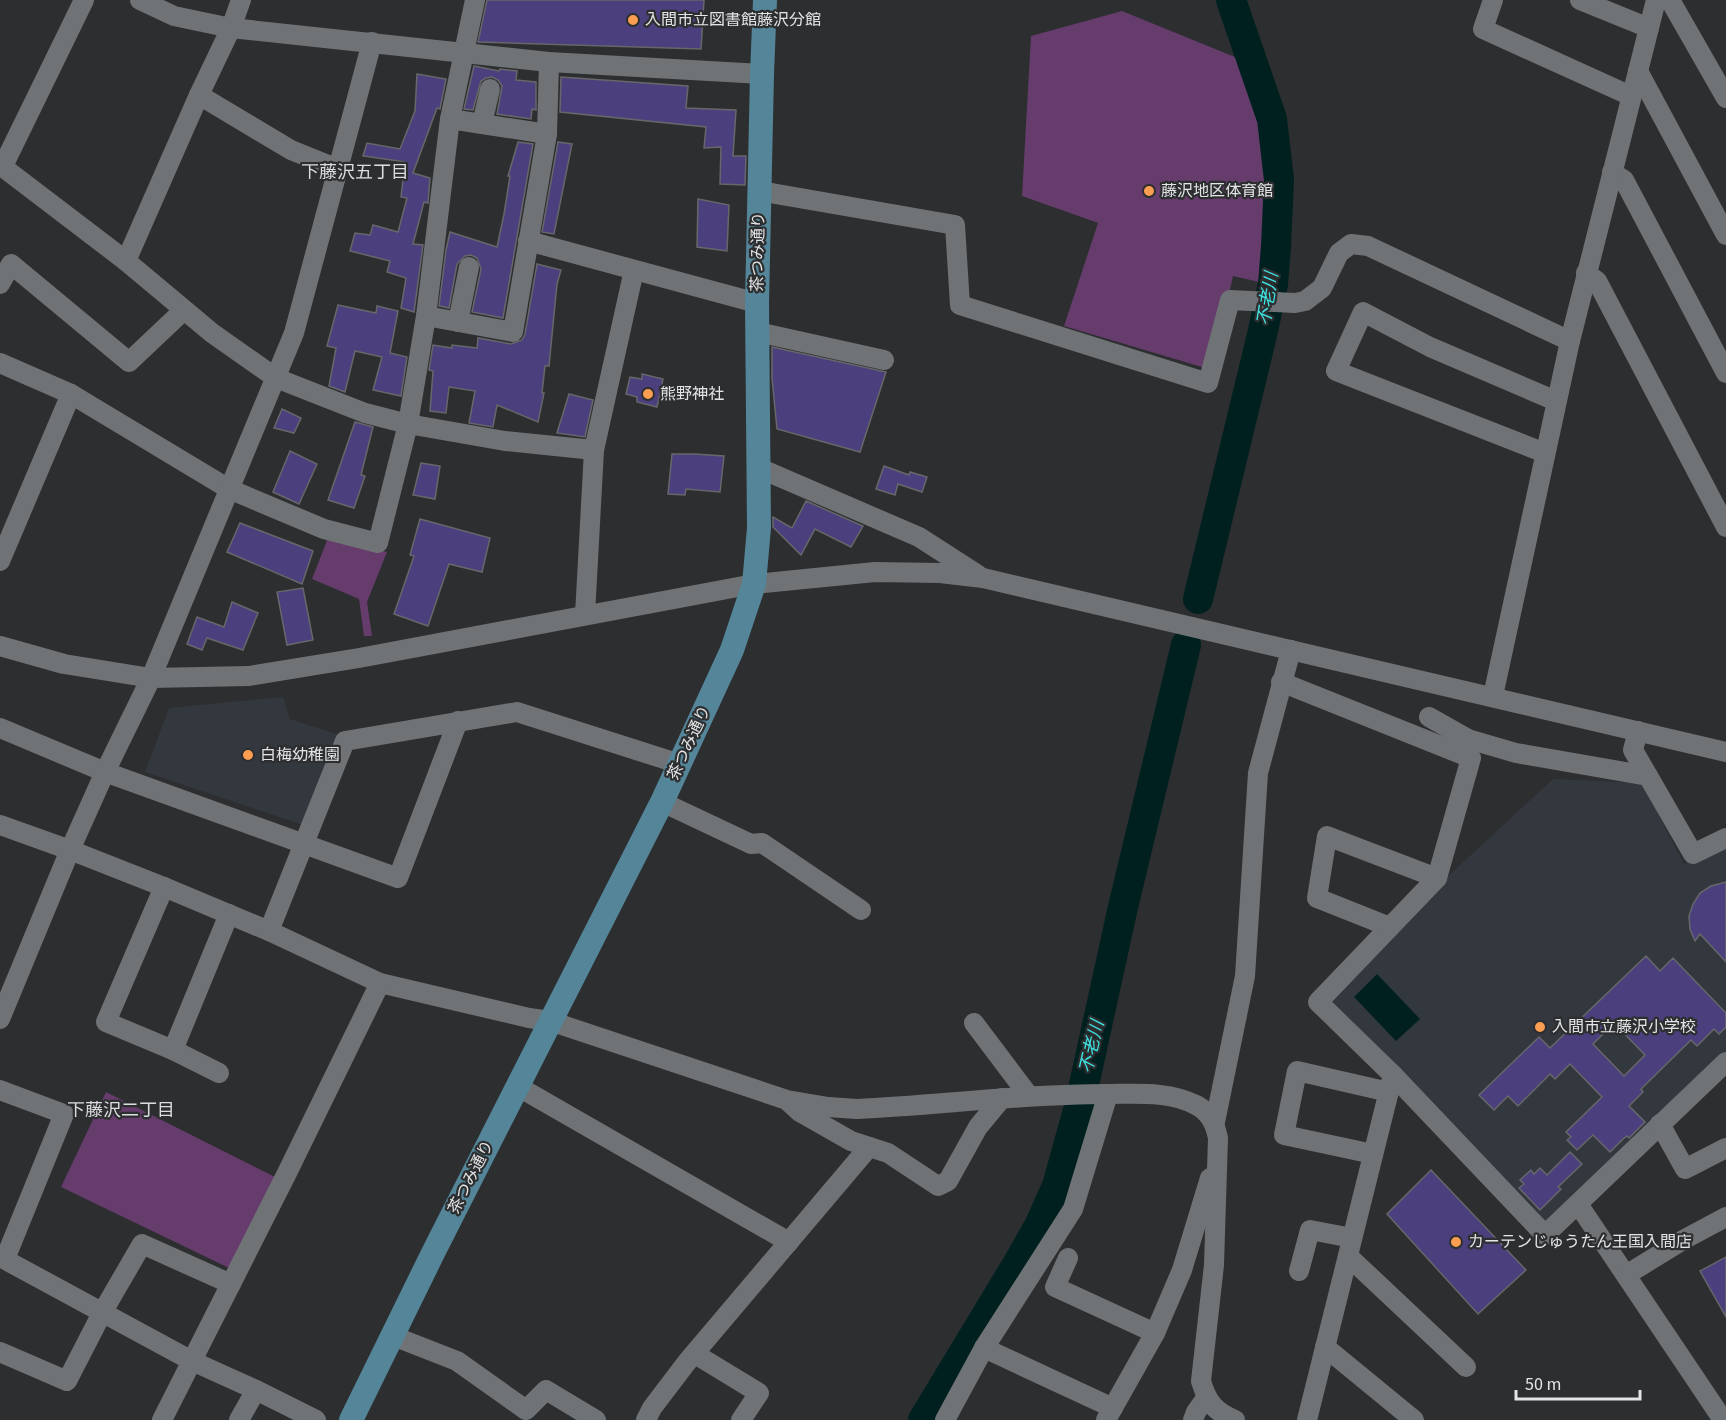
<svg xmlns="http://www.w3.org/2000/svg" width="1726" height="1420" viewBox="0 0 1726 1420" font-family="'Source Sans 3','Noto Sans JP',sans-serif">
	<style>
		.built { fill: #33383e }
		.green { fill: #653c6c }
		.water { fill: #002020 }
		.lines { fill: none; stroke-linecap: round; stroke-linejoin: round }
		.river { stroke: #002020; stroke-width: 30 }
		.building { fill: #4b407d; stroke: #67676a; stroke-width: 1.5; fill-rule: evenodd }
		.minor { stroke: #707376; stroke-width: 20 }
		.major { stroke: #548598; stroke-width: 24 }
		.poi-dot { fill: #fb9e52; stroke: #2c2e30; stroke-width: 2 }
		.labels { text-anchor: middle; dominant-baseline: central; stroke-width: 4.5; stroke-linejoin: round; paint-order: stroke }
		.poi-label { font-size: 16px; fill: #e3e4e6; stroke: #2c2e30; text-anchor: start }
		.street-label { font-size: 16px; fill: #e3e4e6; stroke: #2c2e30 }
		.neighbourhood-label { font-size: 18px; fill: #dadcdf; stroke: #2c2e30 }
		.water-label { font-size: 18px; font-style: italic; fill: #3ee3e2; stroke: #2c2e30 }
	</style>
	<rect width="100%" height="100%" fill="#2c2e30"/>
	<!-- built -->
	<g class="built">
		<polygon points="283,697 290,719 352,739 315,829 145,772 169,708"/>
		<polygon points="1553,779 1642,783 1684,864 1726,845 1726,1053 1544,1226 1329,1000 1445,879"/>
	</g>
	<!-- green -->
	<g class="green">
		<polygon points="1122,11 1252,64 1276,187 1268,284 1233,276 1212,370 1064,326 1098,223 1022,196 1031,36"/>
		<polygon points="328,538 387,552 367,602 372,636 364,636 359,599 312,579"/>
		<polygon points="106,1092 285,1182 229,1268 61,1187"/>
	</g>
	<!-- water -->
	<polygon class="water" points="1377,974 1420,1019 1396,1041 1354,997"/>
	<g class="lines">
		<!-- river -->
		<g class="river">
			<polyline points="1198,599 1262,335 1273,284 1276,246 1279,180 1272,119 1231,0"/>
			<polyline points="923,1420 1018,1263 1040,1224 1057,1186 1080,1103 1123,907 1186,645"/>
		</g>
	</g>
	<!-- building -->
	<g class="building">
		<polygon points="487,0 704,0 701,49 478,42"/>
		<polygon points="474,66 499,71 500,69 517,71 516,80 536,82 536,110 532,109 531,119 497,114 502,86 498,80 492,77 486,78 481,81 473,110 464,109"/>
		<polygon points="417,74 446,79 440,109 437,108 413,173 430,178 428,203 424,202 413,244 423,245 414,312 401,308 406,278 387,272 390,261 350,251 355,233 370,235 373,225 398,232 407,198 401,197 405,162 363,156 367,143 400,149 415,111"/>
		<polygon points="561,77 688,86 686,108 736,110 733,156 746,156 745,185 720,184 721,147 704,148 706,127 560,112"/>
		<polygon points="518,142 533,144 503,318 472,312 481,269 477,258 471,255 465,256 457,264 449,308 439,306 446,250 450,232 497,247 504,214 510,176 508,176"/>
		<polygon points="558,142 572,144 554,234 542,232"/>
		<polygon points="698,199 729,205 727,251 697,247"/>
		<polygon points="537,264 561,270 557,284 549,366 545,366 542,393 544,393 538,422 497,405 493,427 469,423 475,391 449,387 446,413 430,411 433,371 429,370 433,345 452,348 452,345 477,348 478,338 511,344 522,340 525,334"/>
		<polygon points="338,305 376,313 377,306 398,311 390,353 407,357 401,396 373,390 382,357 355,351 345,392 329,386 336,348 327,346"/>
		<polygon points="772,347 886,372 860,452 777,429 772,378"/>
		<polygon points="642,374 663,379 657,407 637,402 637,397 626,394 630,377 642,379"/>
		<polygon points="569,394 593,400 585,437 557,433"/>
		<polygon points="282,409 301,418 294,433 274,428"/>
		<polygon points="355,422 373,427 361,475 365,476 354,508 328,500"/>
		<polygon points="290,451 317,464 299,504 273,492"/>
		<polygon points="672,454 695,454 724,456 720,492 686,489 685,495 668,494"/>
		<polygon points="421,463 440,466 435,499 413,495"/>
		<polygon points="884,466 909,475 910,472 927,477 922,492 898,484 895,495 876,489"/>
		<polygon points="806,501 863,526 851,547 815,529 801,555 773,527 773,517 792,528"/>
		<polygon points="420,519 490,538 482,572 449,564 428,626 394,614 414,556 410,555"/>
		<polygon points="240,523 313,551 302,584 227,552"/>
		<polygon points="303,588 313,640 287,645 277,592"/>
		<polygon points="232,602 258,613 243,650 207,638 202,650 187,644 197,617 224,627"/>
		<polygon points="1726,882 1726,962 1700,934 1695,941 1690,929 1689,916 1693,904 1700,893 1711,886"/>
		<path d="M1646 956 1660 971 1673 958 1726 1013V1027L1719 1034 1714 1029 1697 1046 1691 1040 1641 1089 1643 1092 1629 1106 1645 1122 1629 1138 1627 1136 1623 1139 1610 1152 1593 1135 1577 1150 1567 1140 1571 1137 1566 1132 1602 1097 1570 1064 1555 1079 1550 1074 1518 1106 1508 1096 1494 1110 1479 1095 1539 1037 1550 1048ZM1614 1023 1645 1055 1624 1076 1593 1044Z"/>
		<polygon points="1570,1152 1582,1164 1558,1187 1561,1189 1540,1210 1519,1188 1524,1184 1520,1180 1531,1170 1534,1174 1540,1168 1547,1175"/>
		<polygon points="1431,1170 1526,1270 1478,1314 1387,1214"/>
		<polygon points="1726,1257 1726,1317 1700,1271"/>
	</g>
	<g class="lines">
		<!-- minor -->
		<g class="minor">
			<polyline points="140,0 174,16 231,28 549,62 762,74"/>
			<polyline points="1493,0 1483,29 1631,96"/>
			<polyline points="1580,0 1649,28"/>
			<polyline points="1670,0 1726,98"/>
			<polyline points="1638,71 1726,235"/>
			<polyline points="199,95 291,150 338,169"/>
			<polyline points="450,119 547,134"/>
			<polyline points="482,124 490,89"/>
			<polyline points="0,165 126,261 212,333 276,378 365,413 408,424 505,441 594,450"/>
			<polyline points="3,166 84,0"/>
			<polyline points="1612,172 1624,180 1726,373"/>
			<polyline points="759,191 955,225 960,305 1208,383 1230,300 1295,303 1305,301 1322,288 1339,253 1351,244 1368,246 1570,341"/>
			<polyline points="528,241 757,303"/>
			<polyline points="126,261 199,95 231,28 241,0"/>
			<polyline points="1586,273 1597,281 1726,527"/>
			<polyline points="0,284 11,264 129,362 184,310"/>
			<polyline points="426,316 513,332 547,134 549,62"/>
			<polyline points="458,322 469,267"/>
			<polyline points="758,332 884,360"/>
			<polyline points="0,363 71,394 229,489 324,529 378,543 408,424 426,316 450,119 475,0"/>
			<polyline points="1545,453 1336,371 1363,312 1430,347 1556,401"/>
			<polyline points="759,468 919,537 978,575"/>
			<polyline points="0,561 71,394"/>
			<polyline points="585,615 594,450 634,270"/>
			<polyline points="0,646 64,664 151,678 249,676 359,658 754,584 875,572 940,573 983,578 1726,752"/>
			<polyline points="1281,682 1471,758 1437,878 1318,1002 1393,1075 1545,1235 1726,1062"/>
			<polyline points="1493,696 1570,341 1656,0"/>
			<polyline points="1429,717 1468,739 1516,753 1648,776 1693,854 1726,838"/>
			<polyline points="0,728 105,772 398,878 458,721"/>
			<polyline points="1638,731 1633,750 1648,776"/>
			<polyline points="662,802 751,844 762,843 861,910"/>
			<path d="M0 825 70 850 164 887 269 931 380 983 529 1018 550 1021 787 1100 828 1107 857 1109C940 1105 1023 1094 1107 1094 1137 1094 1169 1091 1196 1105 1210 1112 1215 1124 1218 1138L1214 1265 1201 1381C1207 1402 1215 1412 1235 1420"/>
			<polyline points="164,887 106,1022 173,1050 229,914"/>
			<polyline points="1390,927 1317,898 1327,836 1437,878"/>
			<polyline points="269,931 345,741 517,712 680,764"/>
			<polyline points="0,1019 70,850 105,772 151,678 294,333 372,42"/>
			<polyline points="974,1023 1029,1096"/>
			<polyline points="173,1050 219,1073"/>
			<polyline points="517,1086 789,1242"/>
			<polyline points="0,1090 64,1114 5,1259"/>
			<polyline points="789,1102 800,1112 851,1141 888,1153 938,1186 948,1181 978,1127 1002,1098"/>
			<polyline points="1215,1122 1245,976 1258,773 1291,650"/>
			<polyline points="1660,1124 1685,1169 1726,1148"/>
			<polyline points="1373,1154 1284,1135 1297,1071 1389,1092"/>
			<polyline points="1578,1204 1723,1420"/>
			<polyline points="1348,1256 1466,1367"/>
			<polyline points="0,1257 192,1361 256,1390 316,1420"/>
			<polyline points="1068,1258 1055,1287 1155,1333"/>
			<polyline points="1299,1271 1310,1230 1352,1238"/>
			<polyline points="1626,1275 1683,1240 1726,1217"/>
			<polyline points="393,1336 457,1361 526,1410 546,1390 596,1420"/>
			<polyline points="1325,1347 1414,1420"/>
			<polyline points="984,1348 1113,1408"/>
			<polyline points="0,1352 67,1381 102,1313 142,1244 231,1284"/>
			<polyline points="695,1354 759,1393 741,1420"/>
			<polyline points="162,1420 286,1175 380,983"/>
			<polyline points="239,1420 256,1390"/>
			<polyline points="646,1420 652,1408 687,1362 869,1147"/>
			<polyline points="945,1420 984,1348 1073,1209 1108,1094"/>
			<polyline points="1106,1420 1155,1333 1182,1270 1210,1178"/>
			<polyline points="1193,1420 1196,1412 1206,1398"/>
			<polyline points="1307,1420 1393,1075"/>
		</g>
		<!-- major -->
		<polyline class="major" points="351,1420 434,1251 662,802 732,650 754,584 759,528 757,303 762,74 765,0"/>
	</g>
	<!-- markers -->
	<g class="poi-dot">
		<circle cx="633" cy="20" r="6"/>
		<circle cx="1149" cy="191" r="6"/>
		<circle cx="648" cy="394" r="6"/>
		<circle cx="248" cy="755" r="6"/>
		<circle cx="1540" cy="1027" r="6"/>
		<circle cx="1456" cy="1242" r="6"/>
	</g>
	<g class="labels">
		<!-- poi labels -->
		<g class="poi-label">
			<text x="645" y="20">入間市立図書館藤沢分館</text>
			<text x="1161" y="191">藤沢地区体育館</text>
			<text x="660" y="394">熊野神社</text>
			<text x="260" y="755">白梅幼稚園</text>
			<text x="1552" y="1027">入間市立藤沢小学校</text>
			<text x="1468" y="1242">カーテンじゅうたん王国入間店</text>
		</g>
		<!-- street labels -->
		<g class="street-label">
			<text transform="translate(758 252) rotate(-89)">茶つみ通り</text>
			<text transform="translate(689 743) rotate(-65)">茶つみ通り</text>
			<text transform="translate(471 1177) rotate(-63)">茶つみ通り</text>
		</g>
		<!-- neighbourhood labels -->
		<g class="neighbourhood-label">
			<text x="355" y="172">下藤沢五丁目</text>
			<text x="121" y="1110">下藤沢二丁目</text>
		</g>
		<!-- water labels -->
		<g class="water-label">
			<text transform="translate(1268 299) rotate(-81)">不老川</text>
			<text transform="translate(1092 1047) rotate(-77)">不老川</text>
		</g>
	</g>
	<!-- scale -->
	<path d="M1516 1390v9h124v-9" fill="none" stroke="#e3e4e6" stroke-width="3"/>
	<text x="1525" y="1390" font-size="18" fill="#e3e4e6" stroke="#2c2e30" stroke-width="4.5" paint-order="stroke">50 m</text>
</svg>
